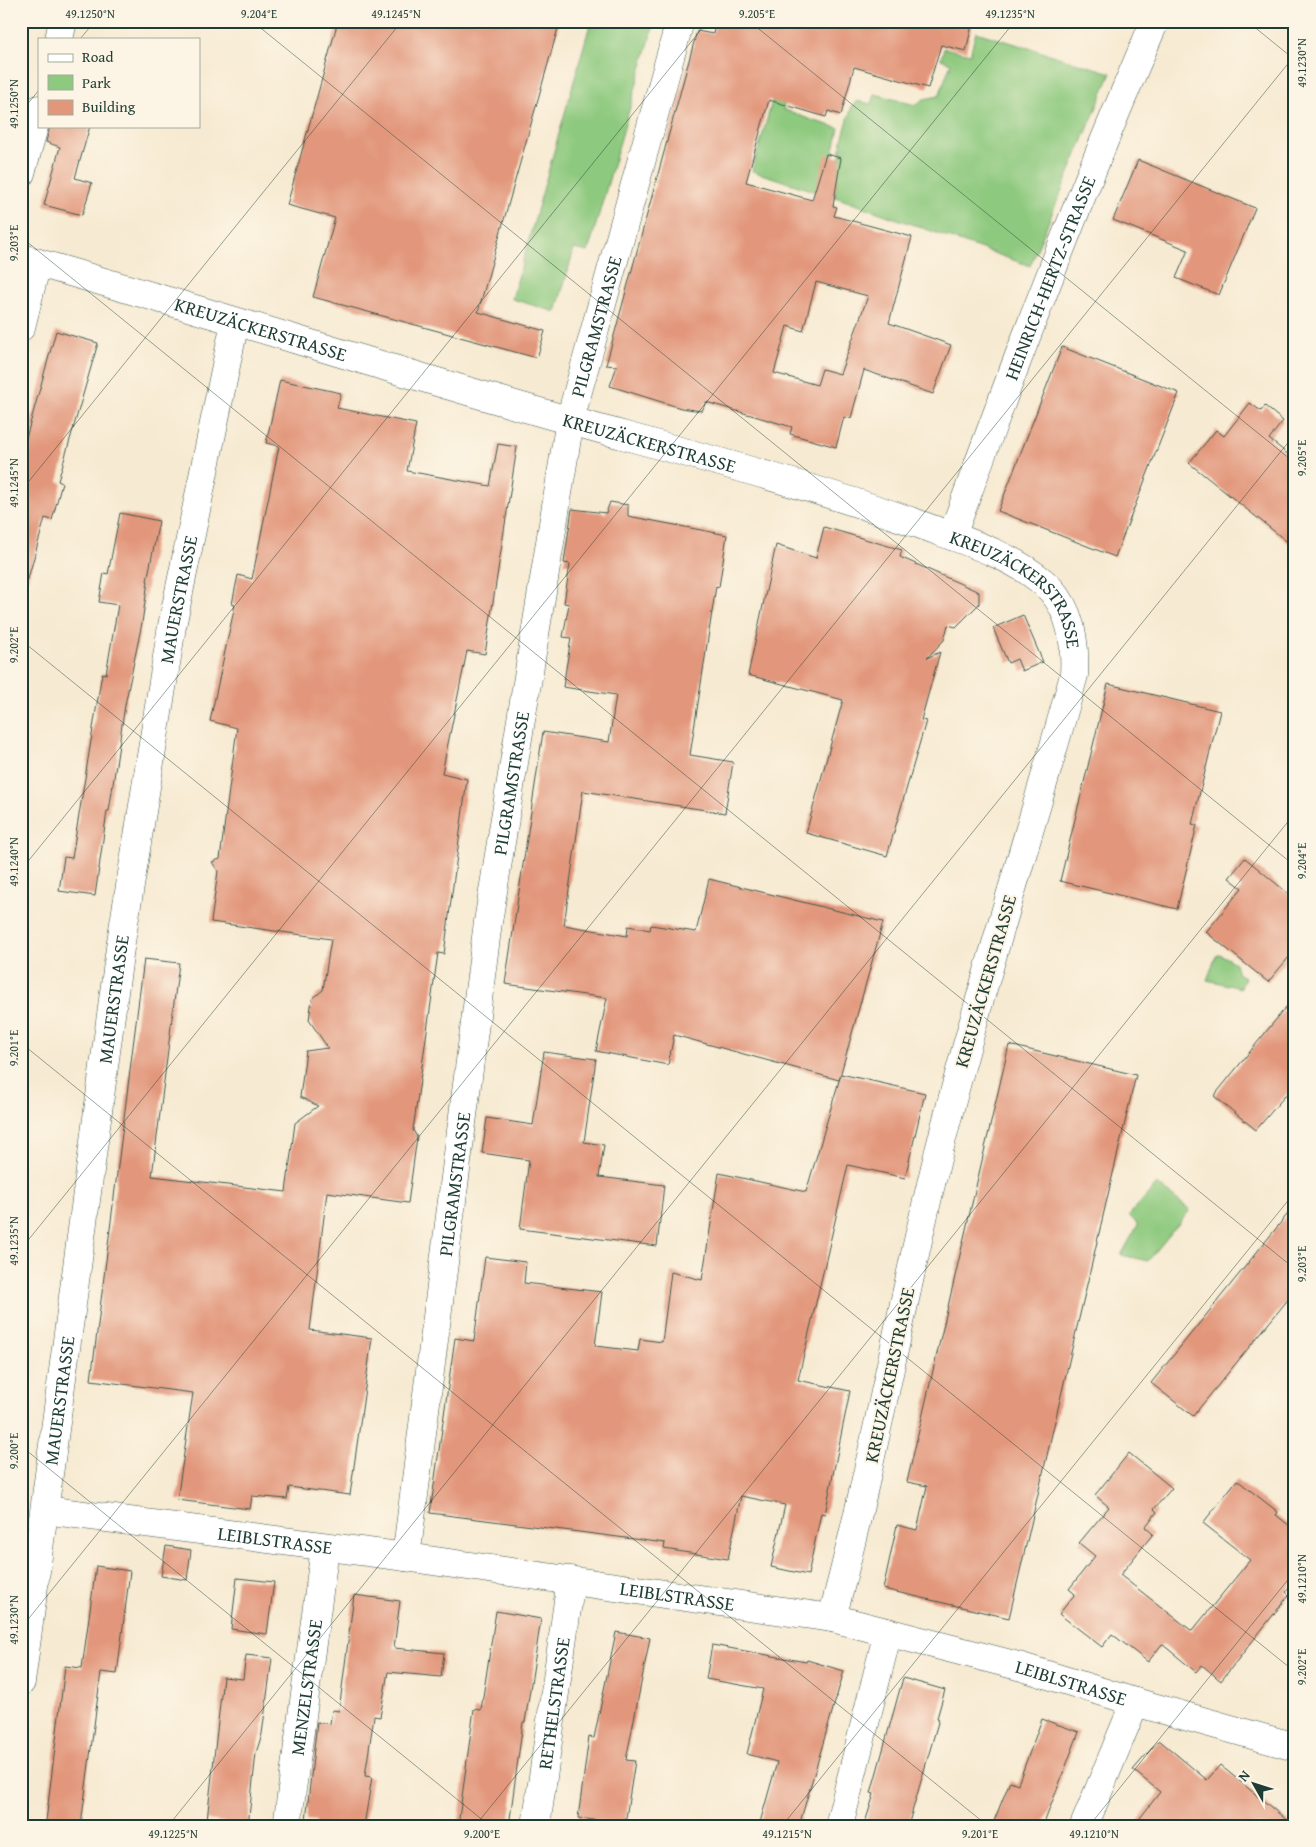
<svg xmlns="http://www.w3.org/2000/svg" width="1316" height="1847" viewBox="0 0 1316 1847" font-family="'Gentium Book Plus',serif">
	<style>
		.green { fill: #8dc97e; stroke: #568359 }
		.building { fill: #e2977b; fill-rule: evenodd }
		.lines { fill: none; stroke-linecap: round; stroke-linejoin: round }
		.minor-casing { stroke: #3f574c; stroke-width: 29 }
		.minor { stroke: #fff; stroke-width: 28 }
		.ticks { fill: none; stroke: #1f3d34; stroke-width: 1; stroke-opacity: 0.45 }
		.labels { text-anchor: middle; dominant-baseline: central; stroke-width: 4; stroke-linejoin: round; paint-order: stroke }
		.street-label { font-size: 19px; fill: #1f3d34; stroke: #fcf5e5 }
		.neatline { fill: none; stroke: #1f3d34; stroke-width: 2 }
		.ticks-label { font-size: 12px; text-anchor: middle; fill: #1f3d34 }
	</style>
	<rect width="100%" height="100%" fill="#fcf5e5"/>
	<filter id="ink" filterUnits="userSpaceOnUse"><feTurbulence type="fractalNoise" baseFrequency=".02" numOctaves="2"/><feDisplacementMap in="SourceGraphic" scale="10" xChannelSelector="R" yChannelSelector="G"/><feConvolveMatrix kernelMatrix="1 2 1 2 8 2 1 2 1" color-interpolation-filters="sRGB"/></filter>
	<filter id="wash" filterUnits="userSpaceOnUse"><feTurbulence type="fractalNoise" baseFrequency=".0096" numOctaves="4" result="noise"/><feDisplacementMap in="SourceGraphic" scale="20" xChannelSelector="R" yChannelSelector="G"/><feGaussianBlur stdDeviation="1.12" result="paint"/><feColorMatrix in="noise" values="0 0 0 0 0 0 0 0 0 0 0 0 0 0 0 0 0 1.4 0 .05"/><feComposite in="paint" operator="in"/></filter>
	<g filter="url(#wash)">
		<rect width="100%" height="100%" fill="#f7ead2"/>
		<!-- green -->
		<g class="green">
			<polygon points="591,21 655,21 588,252 574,249 556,312 512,299"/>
			<polygon points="976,32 1111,73 1030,266 835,197 842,140 852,106 855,105 856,101 872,104 875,94 915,105 924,99 939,96 951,63 941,59 944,48 970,54"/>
			<polygon points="790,39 800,41 783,109 814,121 839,128 824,194 752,171"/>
			<polygon points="1220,954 1235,963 1238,974 1245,977 1241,988 1207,980 1216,956"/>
			<polygon points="1157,1184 1190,1210 1148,1261 1121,1255 1138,1225 1129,1215"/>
		</g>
		<g id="blocks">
			<!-- building -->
			<g class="building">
				<polygon points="338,21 560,21 478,312 545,331 537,358 313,297 335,218 287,205"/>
				<path d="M716 21H973L966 51 941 45 928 88 854 67 841 115 828 111 826 117 769 100 746 182 812 200 826 154 841 158 833 206 837 207 834 216 912 237 889 323 951 345 933 394 864 370 851 418 844 417 836 447 790 434 792 427 706 402 702 411 681 408 610 386 617 366 606 365 697 31 713 34ZM816 282 868 296 840 374 822 369 817 385 774 373 787 326 803 331Z"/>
				<polygon points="50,126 90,126 75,178 92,183 82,215 44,205 60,147 46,142"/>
				<polygon points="1138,160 1255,208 1219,295 1176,278 1188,250 1113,220"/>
				<polygon points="56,331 98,343 58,481 62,483 52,520 45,518 28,579 21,578 21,456"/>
				<polygon points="1062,347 1179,393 1115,557 998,511"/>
				<polygon points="280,380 341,393 337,408 416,424 407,471 490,486 498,444 517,447 485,654 467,651 442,773 467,779 444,954 438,953 413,1130 417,1137 408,1203 327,1192 310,1330 372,1338 350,1495 289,1487 287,1499 252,1496 250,1509 177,1500 193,1393 91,1380 144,959 179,963 152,1176 286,1192 295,1123 318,1106 300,1097 306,1051 328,1048 309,1020 312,999 323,990 331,939 211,922 218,871 212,862 220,859 237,728 210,721 235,605 232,604 238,575 252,579 279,446 266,443"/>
				<polygon points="1250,403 1261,411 1265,406 1283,421 1269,439 1295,460 1295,548 1189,463 1216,430 1224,436"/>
				<polygon points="610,502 628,505 628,516 727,535 719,587 716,586 690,755 733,762 725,813 583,791 564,925 627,936 628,926 650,930 651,925 696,932 709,879 883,922 839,1080 674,1035 668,1065 596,1051 607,998 505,984 543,732 609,742 616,695 563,687 571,638 563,637 569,604 564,603 570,564 564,563 572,509 606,513"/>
				<polygon points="120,513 159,521 147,581 148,581 142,623 125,705 109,811 107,811 95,896 59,891 64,857 72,858 102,673 106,674 118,605 99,602 104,573 108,574"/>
				<polygon points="824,527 902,550 900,557 979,592 979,604 956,627 948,625 944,640 927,658 940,652 921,720 926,721 887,856 806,833 843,700 748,675 776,545 816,558"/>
				<polygon points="1023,615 1043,662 1022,671 1017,659 1008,663 993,628"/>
				<polygon points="1108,684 1220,711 1192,824 1197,825 1177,909 1060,881"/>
				<polygon points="1245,858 1295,899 1295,950 1268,982 1206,932 1242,888 1229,878"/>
				<polygon points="1295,996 1295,1084 1256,1130 1214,1096"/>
				<polygon points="1009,1045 1136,1075 1009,1618 883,1589 897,1525 917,1530 927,1486 907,1482"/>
				<polygon points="544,1052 596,1059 584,1142 604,1145 599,1177 664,1185 657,1246 520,1229 529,1160 482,1153 487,1118 533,1125"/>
				<polygon points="841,1074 925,1093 905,1178 848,1165 798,1380 850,1391 825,1514 821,1513 808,1575 771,1567 785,1505 741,1496 728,1559 664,1549 665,1543 430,1513 455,1338 474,1341 485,1257 526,1262 524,1283 602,1292 595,1346 638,1351 640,1339 662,1342 671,1272 702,1280 719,1173 806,1192"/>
				<polygon points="1295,1205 1295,1291 1193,1416 1151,1383"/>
				<polygon points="1129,1453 1172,1488 1154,1509 1157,1512 1145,1527 1153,1534 1120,1575 1192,1631 1250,1560 1203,1523 1237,1480 1278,1512 1276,1515 1295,1530 1295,1581 1286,1592 1289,1595 1221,1681 1202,1665 1196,1672 1162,1644 1148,1662 1112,1634 1102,1647 1059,1614 1075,1594 1069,1589 1095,1556 1079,1543 1109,1507 1095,1495"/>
				<polygon points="166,1546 191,1550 187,1580 161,1576"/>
				<polygon points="96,1566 130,1571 117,1674 101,1672 81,1825 46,1821 65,1666 82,1668"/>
				<polygon points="237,1578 274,1582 267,1634 231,1629"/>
				<polygon points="354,1595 400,1601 394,1648 444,1653 441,1677 388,1672 380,1717 374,1716 365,1776 372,1777 364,1826 315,1826 316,1821 306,1820 317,1722 330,1724 332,1710 339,1711"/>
				<polygon points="496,1611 541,1619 525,1722 523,1722 509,1826 458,1826 474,1709 481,1710"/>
				<polygon points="616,1632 650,1638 626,1760 635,1761 625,1824 578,1818 589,1737 594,1738"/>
				<polygon points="712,1645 806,1662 807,1660 844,1671 799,1826 759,1826 777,1762 747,1754 763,1689 706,1679"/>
				<polygon points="246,1655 272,1658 262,1734 256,1753 248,1826 207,1820 223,1677 243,1679"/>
				<polygon points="903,1678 945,1690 937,1718 939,1719 908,1826 864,1826 874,1794 871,1793"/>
				<polygon points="1042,1719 1079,1732 1043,1826 992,1826 1010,1781 1018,1784"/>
				<polygon points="1159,1740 1207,1780 1220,1765 1294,1826 1134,1826 1160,1792 1133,1770"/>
			</g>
		</g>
	</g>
	<g filter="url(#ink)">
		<use href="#blocks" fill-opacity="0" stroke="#3f574c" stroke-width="1"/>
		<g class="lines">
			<defs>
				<g id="minor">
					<polyline points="59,39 63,21"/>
					<polyline points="21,173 39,109"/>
					<path id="s1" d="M21 258C205 310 387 369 571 421 687 453 803 483 916 523 958 539 1009 553 1044 583 1071 606 1076 641 1074 675 1030 835 978 994 938 1155 900 1309 873 1465 832 1618"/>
					<polyline points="21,327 37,263"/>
					<path id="s2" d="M952 536C1015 362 1081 191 1155 21"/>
					<path id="s3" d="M45 1510 406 1557 832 1618 1022 1667 1135 1702 1295 1747"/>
					<path id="s4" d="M406 1557 488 922 570 420 680 21"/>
					<path id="s5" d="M21 1682 120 948 172 626 235 322"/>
					<path id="s6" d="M287 1826 325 1548"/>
					<path id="s7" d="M536 1826 571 1580"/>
					<polyline points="839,1826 888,1632"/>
					<polyline points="1084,1826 1135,1702"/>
				</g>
			</defs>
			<!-- minor casing -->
			<use href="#minor" class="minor-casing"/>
			<!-- minor -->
			<use href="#minor" class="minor"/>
		</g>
	</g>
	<!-- ticks -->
	<path class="ticks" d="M252 21 1295 866M749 21 1295 463M1247 21 1295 60M80 39 95 21M21 112 39 90M21 237 1295 1269M21 491 402 21M21 640 1295 1672M21 870 708 21M21 1043 988 1826M21 1249 1015 21M21 1446 490 1826M21 1628 1295 55M168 1826 1295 434M475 1826 1295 813M782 1826 1295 1192M1089 1826 1295 1571"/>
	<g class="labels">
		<!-- street labels -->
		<g class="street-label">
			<text stroke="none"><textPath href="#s2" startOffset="276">HEINRICH-HERTZ-STRASSE</textPath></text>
			<text stroke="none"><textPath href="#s4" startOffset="1246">PILGRAMSTRASSE</textPath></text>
			<text stroke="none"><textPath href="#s1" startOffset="250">KREUZÄCKERSTRASSE</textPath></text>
			<text stroke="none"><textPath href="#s1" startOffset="655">KREUZÄCKERSTRASSE</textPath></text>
			<text stroke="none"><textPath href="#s1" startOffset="1060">KREUZÄCKERSTRASSE</textPath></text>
			<text stroke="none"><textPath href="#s5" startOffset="1094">MAUERSTRASSE</textPath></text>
			<text stroke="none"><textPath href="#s4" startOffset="781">PILGRAMSTRASSE</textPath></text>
			<text transform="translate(985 981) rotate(-74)">KREUZÄCKERSTRASSE</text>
			<text stroke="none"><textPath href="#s5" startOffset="689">MAUERSTRASSE</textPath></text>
			<text stroke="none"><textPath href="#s4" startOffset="376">PILGRAMSTRASSE</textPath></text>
			<text transform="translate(889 1375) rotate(-78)">KREUZÄCKERSTRASSE</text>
			<text stroke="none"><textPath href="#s5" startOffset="284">MAUERSTRASSE</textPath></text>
			<text stroke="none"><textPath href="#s3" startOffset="232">LEIBLSTRASSE</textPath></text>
			<text stroke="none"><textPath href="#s3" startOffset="638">LEIBLSTRASSE</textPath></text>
			<text stroke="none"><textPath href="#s3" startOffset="1042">LEIBLSTRASSE</textPath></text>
			<text stroke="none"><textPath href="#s6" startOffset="140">MENZELSTRASSE</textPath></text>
			<text stroke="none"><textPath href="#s7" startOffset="124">RETHELSTRASSE</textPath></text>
		</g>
	</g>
	<!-- margin -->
	<rect width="1316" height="1847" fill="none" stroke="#fcf5e5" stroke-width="55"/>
	<!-- legend -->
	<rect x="38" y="38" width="162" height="90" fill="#fcf5e5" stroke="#a4ab9e"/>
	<rect x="48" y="54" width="25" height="8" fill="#ffffff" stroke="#a4ab9e"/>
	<text x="82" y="62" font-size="15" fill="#1f3d34">Road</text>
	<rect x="48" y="75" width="25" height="15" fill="#8dc97e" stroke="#a4ab9e"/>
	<text x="82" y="88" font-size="15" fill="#1f3d34">Park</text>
	<rect x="48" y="100" width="25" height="15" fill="#e2977b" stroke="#a4ab9e"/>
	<text x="82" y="112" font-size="15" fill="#1f3d34">Building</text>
	<!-- north arrow -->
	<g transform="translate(1254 1784) rotate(309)" stroke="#fcf5e5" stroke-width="4" paint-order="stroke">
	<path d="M0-4L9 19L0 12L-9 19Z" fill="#1f3d34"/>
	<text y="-8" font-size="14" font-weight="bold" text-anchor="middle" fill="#1f3d34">N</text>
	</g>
	<rect x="28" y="28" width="1260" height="1792" class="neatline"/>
	<g class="ticks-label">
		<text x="90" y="18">49.1250°N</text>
		<text x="259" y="18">9.204°E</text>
		<text x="396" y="18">49.1245°N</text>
		<text x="757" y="18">9.205°E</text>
		<text x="1010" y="18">49.1235°N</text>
		<text transform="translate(1302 63) rotate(-90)" y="4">49.1230°N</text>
		<text transform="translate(14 104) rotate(-90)" y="4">49.1250°N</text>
		<text transform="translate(14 243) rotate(-90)" y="4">9.203°E</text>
		<text transform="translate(1302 458) rotate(-90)" y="4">9.205°E</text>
		<text transform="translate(14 483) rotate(-90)" y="4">49.1245°N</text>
		<text transform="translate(14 645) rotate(-90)" y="4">9.202°E</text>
		<text transform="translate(1302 861) rotate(-90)" y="4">9.204°E</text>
		<text transform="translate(14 862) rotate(-90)" y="4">49.1240°N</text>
		<text transform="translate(14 1048) rotate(-90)" y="4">9.201°E</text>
		<text transform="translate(14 1241) rotate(-90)" y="4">49.1235°N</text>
		<text transform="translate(1302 1264) rotate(-90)" y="4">9.203°E</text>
		<text transform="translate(14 1451) rotate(-90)" y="4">9.200°E</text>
		<text transform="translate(1302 1579) rotate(-90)" y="4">49.1210°N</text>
		<text transform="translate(14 1620) rotate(-90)" y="4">49.1230°N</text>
		<text transform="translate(1302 1667) rotate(-90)" y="4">9.202°E</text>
		<text x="173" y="1838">49.1225°N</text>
		<text x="482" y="1838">9.200°E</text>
		<text x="787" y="1838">49.1215°N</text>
		<text x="980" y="1838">9.201°E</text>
		<text x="1094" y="1838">49.1210°N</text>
	</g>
</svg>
